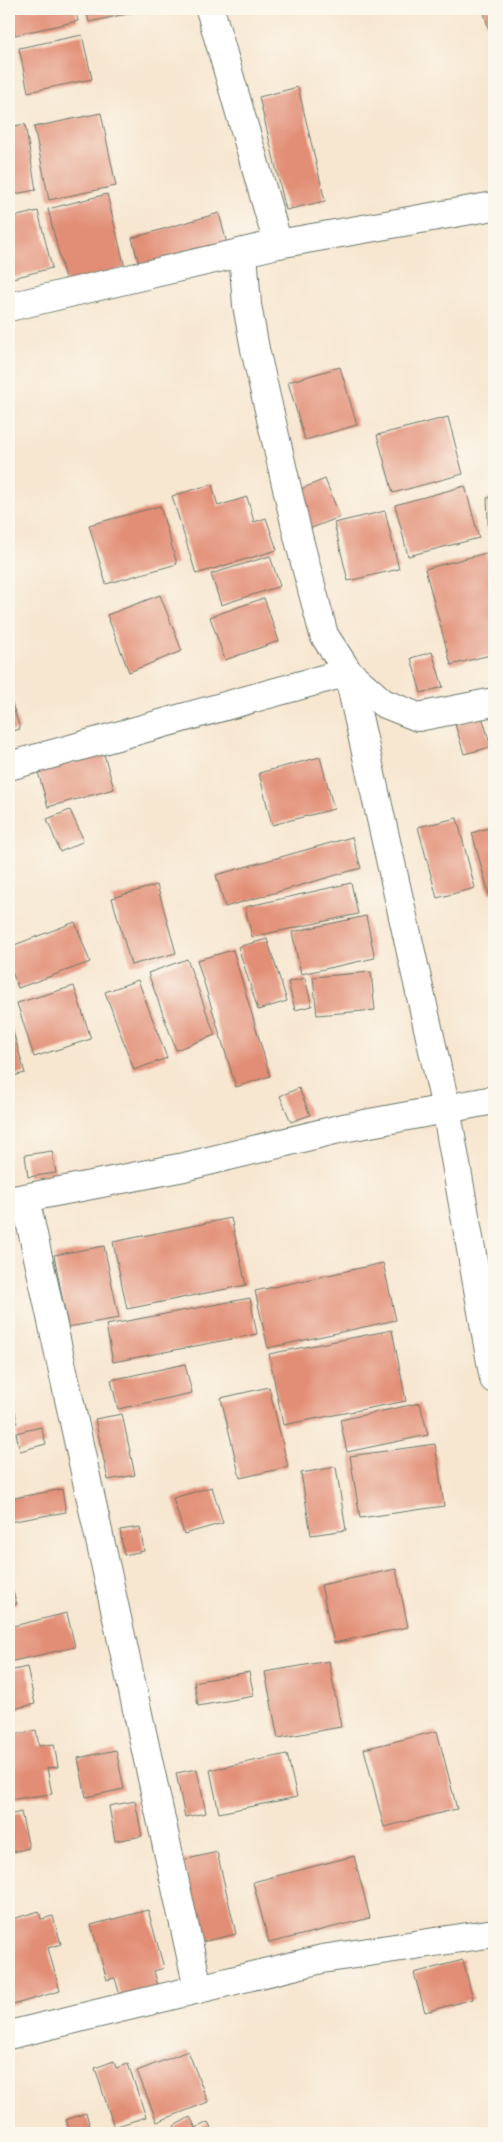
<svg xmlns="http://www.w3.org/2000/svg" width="503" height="2142" viewBox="0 0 503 2142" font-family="Dekko,sans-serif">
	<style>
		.building { fill: #e28d74 }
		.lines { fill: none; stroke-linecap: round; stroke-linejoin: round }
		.minor-casing { stroke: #6b786b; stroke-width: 30 }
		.minor { stroke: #fff; stroke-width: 28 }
	</style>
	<rect width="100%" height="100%" fill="#fbf7ec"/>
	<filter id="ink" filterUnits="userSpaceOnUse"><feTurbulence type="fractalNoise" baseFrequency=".02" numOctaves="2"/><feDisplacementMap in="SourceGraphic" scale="10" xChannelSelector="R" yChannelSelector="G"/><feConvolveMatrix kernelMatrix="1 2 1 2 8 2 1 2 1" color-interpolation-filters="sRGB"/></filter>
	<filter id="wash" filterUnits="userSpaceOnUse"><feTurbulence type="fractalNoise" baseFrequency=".0096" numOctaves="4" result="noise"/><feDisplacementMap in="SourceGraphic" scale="20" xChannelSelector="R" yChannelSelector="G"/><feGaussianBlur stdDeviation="1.12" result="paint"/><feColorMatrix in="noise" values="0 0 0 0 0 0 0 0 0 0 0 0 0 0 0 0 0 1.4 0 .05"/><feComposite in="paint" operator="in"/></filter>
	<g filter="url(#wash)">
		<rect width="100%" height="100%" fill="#f7e6d0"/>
		<g id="blocks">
			<!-- building -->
			<g class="building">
				<polygon points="9,9 75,9 78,21 15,35"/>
				<polygon points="86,9 144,9 145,10 89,22"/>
				<polygon points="483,9 494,9 494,47"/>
				<polygon points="82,35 92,79 28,92 19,48"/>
				<polygon points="298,87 325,201 286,210 259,97"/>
				<polygon points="101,113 116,186 49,200 34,127"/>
				<polygon points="25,124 36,190 9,195 9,127"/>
				<polygon points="107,194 125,268 66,283 48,209"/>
				<polygon points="38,211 52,268 9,279 9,218"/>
				<polygon points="219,213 227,244 140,268 132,238"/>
				<polygon points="340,367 357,425 305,440 288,382"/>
				<polygon points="448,417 463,474 393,493 377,435"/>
				<polygon points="325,479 340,517 309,529 294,492"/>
				<polygon points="212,484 218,506 247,497 254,522 266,518 277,550 196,574 172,496"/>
				<polygon points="465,486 479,538 408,556 395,505"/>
				<polygon points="494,497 494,559 490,559 487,498"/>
				<polygon points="160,506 177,564 106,584 89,525"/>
				<polygon points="385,511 399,569 348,581 334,523"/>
				<polygon points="486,553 494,583 494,654 451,665 425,569"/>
				<polygon points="270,556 280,586 221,605 211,574"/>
				<polygon points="160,595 182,651 129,672 107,615"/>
				<polygon points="264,598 279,641 225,660 210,617"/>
				<polygon points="432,652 443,687 421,693 411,658"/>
				<polygon points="494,658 494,674 493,674 490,659"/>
				<polygon points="11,700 20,729 9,732 9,701"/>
				<polygon points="482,716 491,747 464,754 455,724"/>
				<polygon points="104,754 114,789 48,807 38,772"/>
				<polygon points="320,757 334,809 272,825 259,773"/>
				<polygon points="70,810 84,841 60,852 47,819"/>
				<polygon points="457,818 475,888 437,898 418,827"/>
				<polygon points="494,826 494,892 489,894 472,833"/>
				<polygon points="352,837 361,868 225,907 216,875"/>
				<polygon points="351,883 358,914 252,937 245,907"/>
				<polygon points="157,885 176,953 131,965 112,898"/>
				<polygon points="366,916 375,958 301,974 292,932"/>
				<polygon points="75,922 90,962 18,988 9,963 9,947"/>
				<polygon points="267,939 287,1001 258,1010 238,947"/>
				<polygon points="233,950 270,1076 236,1087 197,960"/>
				<polygon points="187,959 215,1035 176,1050 148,973"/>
				<polygon points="371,972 375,1010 317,1015 313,977"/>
				<polygon points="305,978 312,1006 295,1010 288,982"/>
				<polygon points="138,980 167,1058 134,1070 105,992"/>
				<polygon points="74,986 91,1039 34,1057 17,1003"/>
				<polygon points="9,1018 25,1073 9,1077"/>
				<polygon points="299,1088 310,1115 291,1122 280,1096"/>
				<polygon points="52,1151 56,1173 28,1177 25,1155"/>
				<polygon points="231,1218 246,1285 127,1309 113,1242"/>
				<polygon points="104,1246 119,1318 68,1327 54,1255"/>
				<polygon points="383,1263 396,1320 268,1348 255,1291"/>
				<polygon points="250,1298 257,1334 113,1362 106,1325"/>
				<polygon points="392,1330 406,1401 283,1425 269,1354"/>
				<polygon points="185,1364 192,1393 118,1409 111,1380"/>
				<polygon points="9,1382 17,1423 9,1424"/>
				<polygon points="269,1387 288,1467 240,1478 221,1398"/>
				<polygon points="420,1403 428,1435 347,1452 340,1420"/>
				<polygon points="122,1414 135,1475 108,1480 95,1419"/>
				<polygon points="41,1427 46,1444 20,1451 16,1433"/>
				<polygon points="435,1444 444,1506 360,1518 350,1456"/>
				<polygon points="336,1467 346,1530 311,1535 301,1473"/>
				<polygon points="212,1487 223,1523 184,1534 173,1498"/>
				<polygon points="62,1489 66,1512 9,1522 9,1499"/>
				<polygon points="140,1527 144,1551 124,1555 120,1530"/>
				<polygon points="396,1569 408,1627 334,1643 321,1585"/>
				<polygon points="9,1581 17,1604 9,1607"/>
				<polygon points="67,1613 75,1647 9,1662 9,1627"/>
				<polygon points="329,1661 341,1727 278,1738 265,1672"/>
				<polygon points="27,1667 35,1704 9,1710 9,1671"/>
				<polygon points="249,1672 254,1696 198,1706 194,1682"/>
				<polygon points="36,1730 39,1746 54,1744 58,1767 47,1768 52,1794 14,1799 12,1795 9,1796 9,1736"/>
				<polygon points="437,1731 457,1809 384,1827 364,1749"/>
				<polygon points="116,1750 124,1789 86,1797 78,1758"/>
				<polygon points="287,1754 297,1797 219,1813 210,1770"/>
				<polygon points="197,1769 206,1813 185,1817 176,1773"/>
				<polygon points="135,1801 142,1836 115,1841 109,1806"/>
				<polygon points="21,1812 29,1848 9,1853 9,1815"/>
				<polygon points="217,1852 236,1934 202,1942 183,1860"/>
				<polygon points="354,1856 370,1918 269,1943 253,1882"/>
				<polygon points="148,1910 164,1968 154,1971 159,1989 121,1999 115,1978 107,1980 91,1925"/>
				<polygon points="39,1911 41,1919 53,1916 61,1944 48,1948 60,1991 9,2006 9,1920"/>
				<polygon points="463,1960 473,1999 425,2012 414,1973"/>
				<polygon points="494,2045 494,2060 489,2046"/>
				<polygon points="188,2051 208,2102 157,2122 137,2071"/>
				<polygon points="114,2061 116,2068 128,2064 146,2117 114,2127 95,2068"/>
				<polygon points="86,2113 92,2133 70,2133 66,2120"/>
				<polygon points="190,2117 196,2128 208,2122 214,2133 178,2133 174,2126"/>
				<polygon points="140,2129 142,2133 130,2133"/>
			</g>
		</g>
	</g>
	<g filter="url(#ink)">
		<use href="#blocks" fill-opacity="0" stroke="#6b786b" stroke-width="1"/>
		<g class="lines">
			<defs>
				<g id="minor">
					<polyline points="210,9 278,244"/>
					<polyline points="243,253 247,305 255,349 298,536 324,635 348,672 383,703 418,717 494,702"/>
					<polyline points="9,307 278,244 494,206"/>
					<polyline points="9,766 348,672 446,1108 494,1379"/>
					<polyline points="25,1198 198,1988"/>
					<polyline points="9,1201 184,1167 343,1128 494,1100"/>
					<polyline points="9,2035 322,1959 494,1933"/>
				</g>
			</defs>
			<!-- minor casing -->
			<use href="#minor" class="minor-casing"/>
			<!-- minor -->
			<use href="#minor" class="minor"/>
		</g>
	</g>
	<!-- margin -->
	<rect width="503" height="2142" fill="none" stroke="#fbf7ec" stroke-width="30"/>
</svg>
